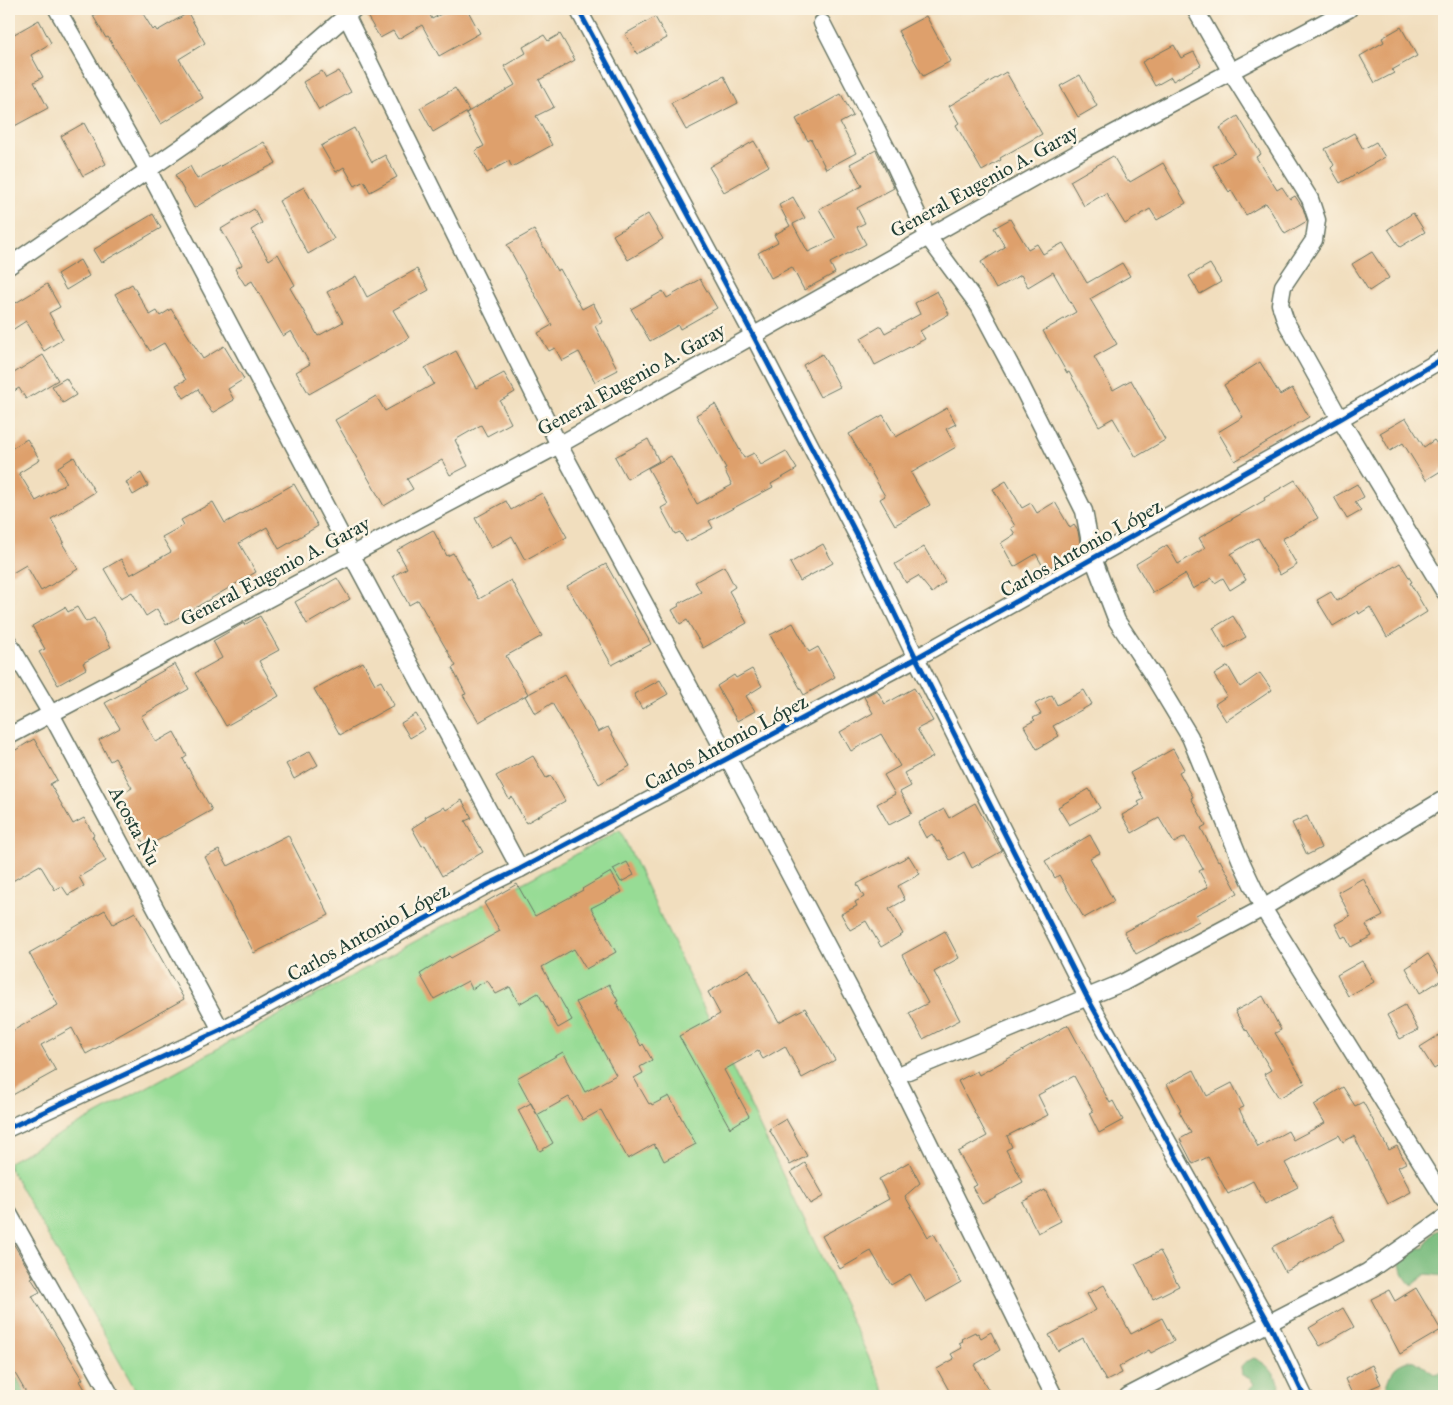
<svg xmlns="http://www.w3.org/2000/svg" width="1453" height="1405" viewBox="0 0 1453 1405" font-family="'IM FELL Great Primer',serif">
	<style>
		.green { fill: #97dc95; stroke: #5b8c64 }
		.forest { fill: #79bc7e; stroke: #4c7c59 }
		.building { fill: #dea06c }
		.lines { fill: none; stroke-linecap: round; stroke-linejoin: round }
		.street-casing { stroke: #687564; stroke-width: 19 }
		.street { stroke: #fff; stroke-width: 16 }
		.cycleway-casing { stroke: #fcf5e5; stroke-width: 8 }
		.cycleway { stroke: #0057b8; stroke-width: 5 }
		.labels { text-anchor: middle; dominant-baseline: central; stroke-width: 5; stroke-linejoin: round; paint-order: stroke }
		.street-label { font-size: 20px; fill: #1f3d34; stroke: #fcf5e5 }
	</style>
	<rect width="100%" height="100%" fill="#fcf5e5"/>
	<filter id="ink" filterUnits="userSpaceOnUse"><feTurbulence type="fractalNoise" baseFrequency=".02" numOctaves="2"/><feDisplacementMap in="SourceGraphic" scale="10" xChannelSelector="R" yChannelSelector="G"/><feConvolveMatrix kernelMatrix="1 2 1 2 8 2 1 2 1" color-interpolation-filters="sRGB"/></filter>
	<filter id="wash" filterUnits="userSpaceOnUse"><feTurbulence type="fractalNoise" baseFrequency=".0096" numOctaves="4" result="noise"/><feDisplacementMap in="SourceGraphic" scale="20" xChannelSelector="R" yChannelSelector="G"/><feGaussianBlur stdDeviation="1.12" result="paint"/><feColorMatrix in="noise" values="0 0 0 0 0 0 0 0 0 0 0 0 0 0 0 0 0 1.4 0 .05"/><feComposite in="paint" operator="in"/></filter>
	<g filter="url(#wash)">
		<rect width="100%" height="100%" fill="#f1debe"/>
		<!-- green -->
		<polygon class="green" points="620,830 887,1396 139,1396 9,1167 9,1162"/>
		<!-- forest -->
		<g class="forest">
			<path d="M1444 1229V1276L1426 1274 1412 1285C1405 1281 1397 1263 1400 1255 1401 1254 1405 1249 1405 1248H1425C1429 1237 1432 1231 1444 1229Z"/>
			<path d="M1254 1358C1272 1366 1277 1377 1282 1395L1284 1396H1246L1254 1384 1249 1377 1242 1375 1241 1367 1246 1362Z"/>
			<path d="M1409 1360 1415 1361 1434 1374 1444 1372V1396H1388L1386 1391C1387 1385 1392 1371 1395 1368 1399 1364 1405 1362 1409 1360Z"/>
			<polygon points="9,1377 18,1379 24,1392 23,1396 9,1396"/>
		</g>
		<g id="blocks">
			<!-- building -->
			<g class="building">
				<polygon points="105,9 140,9 153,30 155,28 157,31 188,13 205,43 179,59 203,98 161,124 108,37 106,38 93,16"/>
				<polygon points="380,9 427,9 432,19 450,9 467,9 480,33 439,56 422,25 398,39 393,31 380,38 367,16"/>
				<polygon points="926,16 951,61 923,76 898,31"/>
				<polygon points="655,17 667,38 637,54 625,34"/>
				<polygon points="39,20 51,43 31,55 43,77 34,82 48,108 9,129 9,37"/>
				<polygon points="1401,27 1417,56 1392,70 1394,73 1375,83 1360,56 1384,42 1382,38"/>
				<polygon points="560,34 575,60 539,80 554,107 536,116 552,145 512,167 509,161 487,173 475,151 484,146 466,113 515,85 504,66 526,53 523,47 544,35 548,41"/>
				<polygon points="1174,45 1181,58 1194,52 1201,65 1173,81 1171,77 1155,86 1142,62"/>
				<polygon points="322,71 326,78 339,71 351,92 319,110 303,82"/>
				<polygon points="1006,72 1042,134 1000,158 1001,160 982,171 956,125 959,123 949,106"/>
				<polygon points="1080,75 1097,106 1078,117 1060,86"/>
				<polygon points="724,76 738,103 686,130 671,103"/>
				<polygon points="455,88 469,111 433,132 420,108"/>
				<polygon points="841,94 853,116 840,123 856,153 826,169 811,139 808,141 796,119"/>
				<polygon points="1238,116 1261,154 1256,157 1277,190 1282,187 1290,199 1295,196 1303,208 1307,221 1285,234 1266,203 1246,215 1231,190 1229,192 1213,166 1235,153 1220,128"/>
				<polygon points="84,123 106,164 83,176 61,136"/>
				<polygon points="354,128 372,162 385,155 397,177 370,192 364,181 355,186 344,167 336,172 321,146"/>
				<polygon points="1354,133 1363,149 1376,142 1385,157 1340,183 1331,168 1334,165 1325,149"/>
				<polygon points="754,141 769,166 724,192 709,167"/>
				<polygon points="264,142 276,163 224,190 194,208 175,175 190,166 197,179"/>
				<polygon points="876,150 894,188 857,208 865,223 857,227 866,244 830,263 835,273 804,290 792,267 771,278 758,253 778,242 774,235 790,226 779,205 793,197 805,218 793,224 808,252 836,239 819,209 862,186 850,164"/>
				<polygon points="1113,156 1127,180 1129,180 1130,182 1163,163 1186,203 1157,220 1150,209 1125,224 1106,193 1084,206 1070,181"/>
				<polygon points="304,187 334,239 308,254 279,201"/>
				<polygon points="254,209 262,223 251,230 269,260 278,254 295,285 290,288 318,336 343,322 327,292 356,276 367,297 417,269 429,290 393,310 409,338 309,394 296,372 310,364 291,331 283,336 252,281 245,285 235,269 242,265 221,229"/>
				<polygon points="1413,213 1425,232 1400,247 1388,229"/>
				<polygon points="153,214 161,228 101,263 93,250"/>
				<polygon points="648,214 663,239 628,260 613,235"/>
				<polygon points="1010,219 1028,249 1037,244 1043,254 1063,243 1087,283 1122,263 1130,276 1090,299 1117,344 1094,357 1113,390 1131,380 1165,440 1136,457 1113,418 1099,426 1069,372 1067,373 1043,331 1076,312 1053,272 1028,287 1021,275 996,289 981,262 1005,247 994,228"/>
				<polygon points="534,230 557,271 560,269 582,309 593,303 603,322 595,326 618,370 595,382 579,352 562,361 555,348 549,351 538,333 552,325 507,245"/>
				<polygon points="1372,252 1389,278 1369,291 1352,264"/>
				<polygon points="80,260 89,276 66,290 57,274"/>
				<polygon points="1210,264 1221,282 1200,294 1189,276"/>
				<polygon points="700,279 717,308 680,329 678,325 650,341 631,309 663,291 667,298"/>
				<polygon points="47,284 60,307 49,313 63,339 44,351 26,321 9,332 9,307"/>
				<polygon points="132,284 150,315 157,311 160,316 171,309 203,359 224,346 244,379 228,389 234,400 212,413 198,389 184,398 176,385 186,380 164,343 150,351 115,294"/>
				<polygon points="937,291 949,314 920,331 925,339 875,365 861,338 881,326 885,333 920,314 915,303"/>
				<polygon points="456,351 476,388 504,373 515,392 500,401 511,423 487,436 481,425 455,440 468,466 450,475 442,460 407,479 413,489 384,506 335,420 376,396 385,411 434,384 425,368"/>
				<polygon points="822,354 840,387 820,397 803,365"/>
				<polygon points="43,355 58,380 26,399 19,388 9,394 9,376"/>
				<polygon points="1260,362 1280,395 1292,388 1309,417 1235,461 1218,432 1243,417 1224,385"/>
				<polygon points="66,378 76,395 63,403 52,386"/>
				<polygon points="715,404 744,458 754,453 761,465 786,451 797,469 771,484 773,487 709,521 713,528 686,542 680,532 675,534 661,508 668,504 648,468 671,456 697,504 732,485 724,469 726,468 696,415"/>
				<polygon points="947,408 956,424 946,429 956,447 911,473 930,505 895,525 880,499 885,496 849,434 883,415 896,437"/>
				<polygon points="1406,418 1424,447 1434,440 1437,444 1444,439 1444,469 1426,480 1403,443 1390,451 1380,433"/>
				<polygon points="27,439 40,460 19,473 36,501 67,483 58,467 74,457 95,492 51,519 64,542 62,543 78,569 41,591 26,565 9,575 9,450"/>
				<polygon points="648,439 659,461 627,479 615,457"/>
				<polygon points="141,473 148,486 133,495 126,482"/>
				<polygon points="1295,480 1318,518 1282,539 1297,565 1280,575 1258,538 1231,554 1246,580 1230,590 1223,578 1215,583 1212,578 1193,589 1185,574 1153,593 1136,564 1167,545 1178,564 1205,548 1199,538 1265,500 1264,498"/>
				<polygon points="1006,481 1022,508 1031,503 1037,513 1055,502 1070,528 1074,525 1078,531 1081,549 1045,570 1036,554 1014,567 1001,543 1015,534 1011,528 1015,526 993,489"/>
				<polygon points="294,484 318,526 279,549 267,527 239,543 256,572 166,625 157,609 146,616 132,592 121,598 104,569 121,559 130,575 171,552 162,537 184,525 181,520 213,502 225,523"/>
				<polygon points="1357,484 1364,497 1355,502 1361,511 1347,519 1334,497"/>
				<polygon points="542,493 567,537 525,560 512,536 491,548 475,518 506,501 511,510"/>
				<polygon points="433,530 447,556 453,553 479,599 511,580 542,636 506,656 528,694 479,722 463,695 466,694 452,668 456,666 418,600 409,605 393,576 407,568 397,550"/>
				<polygon points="823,544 833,563 800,581 790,563"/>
				<polygon points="924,547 945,582 932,593 918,576 906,583 895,564"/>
				<polygon points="1400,563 1412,582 1410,583 1427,612 1387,637 1370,607 1359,614 1358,611 1333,626 1317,600 1331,592 1337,601"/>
				<polygon points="606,564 651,644 612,665 567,586"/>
				<polygon points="724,566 735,587 729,591 747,623 703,648 687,620 680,624 672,610 679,606 678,604 701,592 695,582"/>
				<polygon points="337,578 350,599 307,624 295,602"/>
				<polygon points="65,607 68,612 77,607 86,622 94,618 111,647 83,663 86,669 58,685 39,652 45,649 32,626"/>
				<polygon points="260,616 279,650 259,661 279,696 226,726 195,673 222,658 213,641 244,623 244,625"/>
				<polygon points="1233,616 1246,637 1225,649 1213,628"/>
				<polygon points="793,623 809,652 818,647 835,677 804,695 770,635"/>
				<polygon points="363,662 375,684 381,681 394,705 340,735 314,689"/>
				<polygon points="175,664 189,689 141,716 156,742 174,732 187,756 183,759 212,810 146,847 115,797 132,788 115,758 110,761 99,740 120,728 105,703"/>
				<polygon points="1228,666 1240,687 1260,673 1272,690 1226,721 1215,704 1227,696 1214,675"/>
				<polygon points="752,669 762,686 746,696 755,711 737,721 717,686 734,675 736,678"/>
				<polygon points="565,674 598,732 608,727 630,766 599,784 552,703 535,714 525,696"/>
				<polygon points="660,680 668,694 642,709 634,694"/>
				<polygon points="914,688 933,721 917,729 933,757 904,773 911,786 900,792 912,813 889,825 877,804 895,794 884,775 900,766 881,734 851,751 840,732 873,713 864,697 877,690 885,704"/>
				<polygon points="1084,690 1092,704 1053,726 1059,736 1037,749 1024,726 1035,720 1033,718 1041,714 1035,704 1052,695 1057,705"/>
				<polygon points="416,714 425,729 410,738 401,723"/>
				<polygon points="34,739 57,780 50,784 73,824 84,818 94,835 92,836 106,861 79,877 84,886 68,895 62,886 55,890 40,865 9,883 9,754"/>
				<polygon points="1173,749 1184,769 1179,772 1193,797 1191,798 1206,825 1201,828 1218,861 1220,860 1238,893 1196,915 1199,921 1136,954 1124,932 1208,887 1199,871 1203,869 1185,837 1174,843 1159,818 1132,833 1122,815 1140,805 1138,802 1144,799 1130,773"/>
				<polygon points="310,751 318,765 294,779 286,764"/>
				<polygon points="533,756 546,778 551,776 565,801 526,823 512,797 509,799 496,776"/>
				<polygon points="1089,789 1100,808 1069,825 1058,807"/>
				<polygon points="462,800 472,818 465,821 483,852 442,876 425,845 422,846 412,828 426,819 425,817 444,807 446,810"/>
				<polygon points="975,803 1002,851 972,868 964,852 950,860 939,841 937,842 932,834 926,838 918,823 944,809 949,818"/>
				<polygon points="1307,816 1321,848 1307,855 1292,823"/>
				<polygon points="288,835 329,915 254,953 205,857 219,850 228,866"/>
				<polygon points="1090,835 1100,853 1090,858 1114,901 1084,918 1059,875 1055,878 1045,861"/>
				<polygon points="909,856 920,874 898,886 905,900 889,909 903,934 881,947 866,921 850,930 841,914 857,906 855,902 864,897 857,884"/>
				<polygon points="627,862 634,875 621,882 613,869"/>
				<polygon points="611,872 622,892 591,908 616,952 586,969 574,949 542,967 572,1020 558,1028 538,993 519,1004 510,987 496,994 487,980 472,989 468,981 434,999 420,974 449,956 451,958 500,931 484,903 517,884 535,916 583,890 582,889"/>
				<polygon points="1363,878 1383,916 1366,925 1372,936 1351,947 1345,936 1342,938 1335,924 1350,916 1338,892"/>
				<polygon points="105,910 113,924 135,912 184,999 86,1054 72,1028 41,1045 56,1071 9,1097 9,1033 58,1005 29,953"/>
				<polygon points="945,931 959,958 934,972 960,1020 923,1039 909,1013 928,1003 902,955"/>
				<polygon points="1428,954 1443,979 1420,993 1406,968"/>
				<polygon points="1362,961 1374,982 1348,996 1337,975"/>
				<polygon points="749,969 779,1022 805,1008 835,1060 802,1078 785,1046 763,1059 758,1051 724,1070 749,1116 730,1128 679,1036 720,1014 708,992"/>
				<polygon points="609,984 618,1001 616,1002 641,1046 643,1044 652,1060 640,1067 643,1073 634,1078 649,1104 651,1103 652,1105 669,1096 696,1144 664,1161 657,1147 656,1148 654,1144 628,1159 601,1110 583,1120 569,1097 537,1115 517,1078 563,1052 585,1092 616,1075 576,1002"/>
				<polygon points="1263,996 1281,1030 1275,1033 1305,1083 1279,1098 1264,1074 1271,1070 1247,1030 1246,1031 1235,1011"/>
				<polygon points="1405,1005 1418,1030 1400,1039 1387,1015"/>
				<polygon points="1068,1025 1110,1103 1113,1101 1123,1120 1099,1133 1089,1113 1093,1111 1074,1076 1038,1095 1048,1115 1007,1136 1012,1147 1006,1150 1023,1182 982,1204 972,1187 977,1185 958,1152 987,1136 958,1081 977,1071 979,1075"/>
				<polygon points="1444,1032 1444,1063 1434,1069 1420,1047"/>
				<polygon points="1194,1070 1207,1096 1232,1083 1244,1107 1239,1109 1258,1147 1288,1131 1293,1140 1325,1123 1314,1105 1343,1087 1355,1106 1363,1102 1389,1150 1397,1146 1406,1163 1398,1167 1411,1192 1388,1204 1354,1136 1343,1142 1339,1135 1285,1163 1298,1187 1265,1204 1253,1181 1228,1194 1208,1157 1193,1164 1180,1139 1191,1133 1179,1111 1181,1110 1167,1084"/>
				<polygon points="531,1103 553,1143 540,1151 518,1110"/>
				<polygon points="786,1119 807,1156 790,1165 769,1129"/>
				<polygon points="909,1162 920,1183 905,1196 928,1237 934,1234 961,1282 926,1302 910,1274 891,1285 871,1251 840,1269 822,1236 889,1199 879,1179"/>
				<polygon points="805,1163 824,1196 810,1204 791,1172"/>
				<polygon points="1045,1190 1061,1221 1038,1233 1022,1202"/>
				<polygon points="1332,1216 1344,1240 1285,1272 1272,1247"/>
				<polygon points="9,1236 33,1277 31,1278 40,1292 32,1296 83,1379 80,1381 89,1396 28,1396 9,1363"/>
				<polygon points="1160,1251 1179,1286 1153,1299 1135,1264"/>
				<polygon points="1104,1285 1131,1334 1162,1318 1174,1341 1151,1353 1149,1350 1119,1367 1122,1373 1106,1381 1083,1338 1058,1351 1049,1335 1096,1310 1087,1294"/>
				<polygon points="1416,1288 1441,1330 1400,1354 1371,1299 1389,1290 1395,1301"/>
				<polygon points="1343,1308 1354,1327 1320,1346 1309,1328"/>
				<polygon points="975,1332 976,1334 978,1333 981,1338 991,1332 1000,1350 974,1365 992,1396 952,1396 937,1369 954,1359 951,1354 962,1348 959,1343 963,1341 961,1339"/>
				<polygon points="1372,1365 1381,1384 1353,1396 1345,1379"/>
			</g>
		</g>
	</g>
	<g filter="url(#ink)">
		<use href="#blocks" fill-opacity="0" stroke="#687564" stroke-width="1"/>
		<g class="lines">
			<defs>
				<g id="street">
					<polyline points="57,9 148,170 351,554 520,869"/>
					<polyline points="343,9 559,445 728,758 896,1076 1054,1396"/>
					<polyline points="578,9 753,335 859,539 916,658 1087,997 1269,1323 1304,1396"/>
					<polyline points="1195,9 1231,72 1310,199 1317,220 1314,240 1283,286 1280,304 1286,322 1340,419 1444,591"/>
					<polyline points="822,23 888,151 928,237 979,306 1021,385 1084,511 1093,558 1117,621 1152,674 1190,737 1240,859 1263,908 1444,1199"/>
					<polyline points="9,266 193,139 263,88 354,9"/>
					<polyline points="9,643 51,714 221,1030"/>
					<polyline points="9,736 559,445 1086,148 1349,9"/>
					<polyline points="896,1076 1124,982 1263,908 1444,799"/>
					<polyline points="9,1128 221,1030 489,884 520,869 916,658 1340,419 1444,358"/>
					<polyline points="9,1214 111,1396"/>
					<polyline points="1128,1396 1367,1272 1444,1218"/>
				</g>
			</defs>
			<!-- street casing -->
			<use href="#street" class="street-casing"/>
			<!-- street -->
			<use href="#street" class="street"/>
			<defs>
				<g id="cycleway">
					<polyline points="578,9 753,335 859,539 916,658 1087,997 1269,1323 1304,1396"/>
					<polyline points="9,1128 221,1030 489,884 520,869 916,658 1340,419 1444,358"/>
				</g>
			</defs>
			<!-- cycleway casing -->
			<use href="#cycleway" class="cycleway-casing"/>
			<!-- cycleway -->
			<use href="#cycleway" class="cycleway"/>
		</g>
	</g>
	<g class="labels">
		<!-- street labels -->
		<g class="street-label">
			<text transform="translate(984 181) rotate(-29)">General Eugenio A. Garay</text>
			<text transform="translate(631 379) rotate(-29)">General Eugenio A. Garay</text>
			<text transform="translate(1081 548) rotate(-29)">Carlos Antonio López</text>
			<text transform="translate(275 571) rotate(-28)">General Eugenio A. Garay</text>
			<text transform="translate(726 742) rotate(-28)">Carlos Antonio López</text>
			<text transform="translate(135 826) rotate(62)">Acosta Ñu</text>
			<text transform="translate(368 932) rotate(-29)">Carlos Antonio López</text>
		</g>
	</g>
	<!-- margin -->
	<rect width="1453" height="1405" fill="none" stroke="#fcf5e5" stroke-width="30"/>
</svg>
